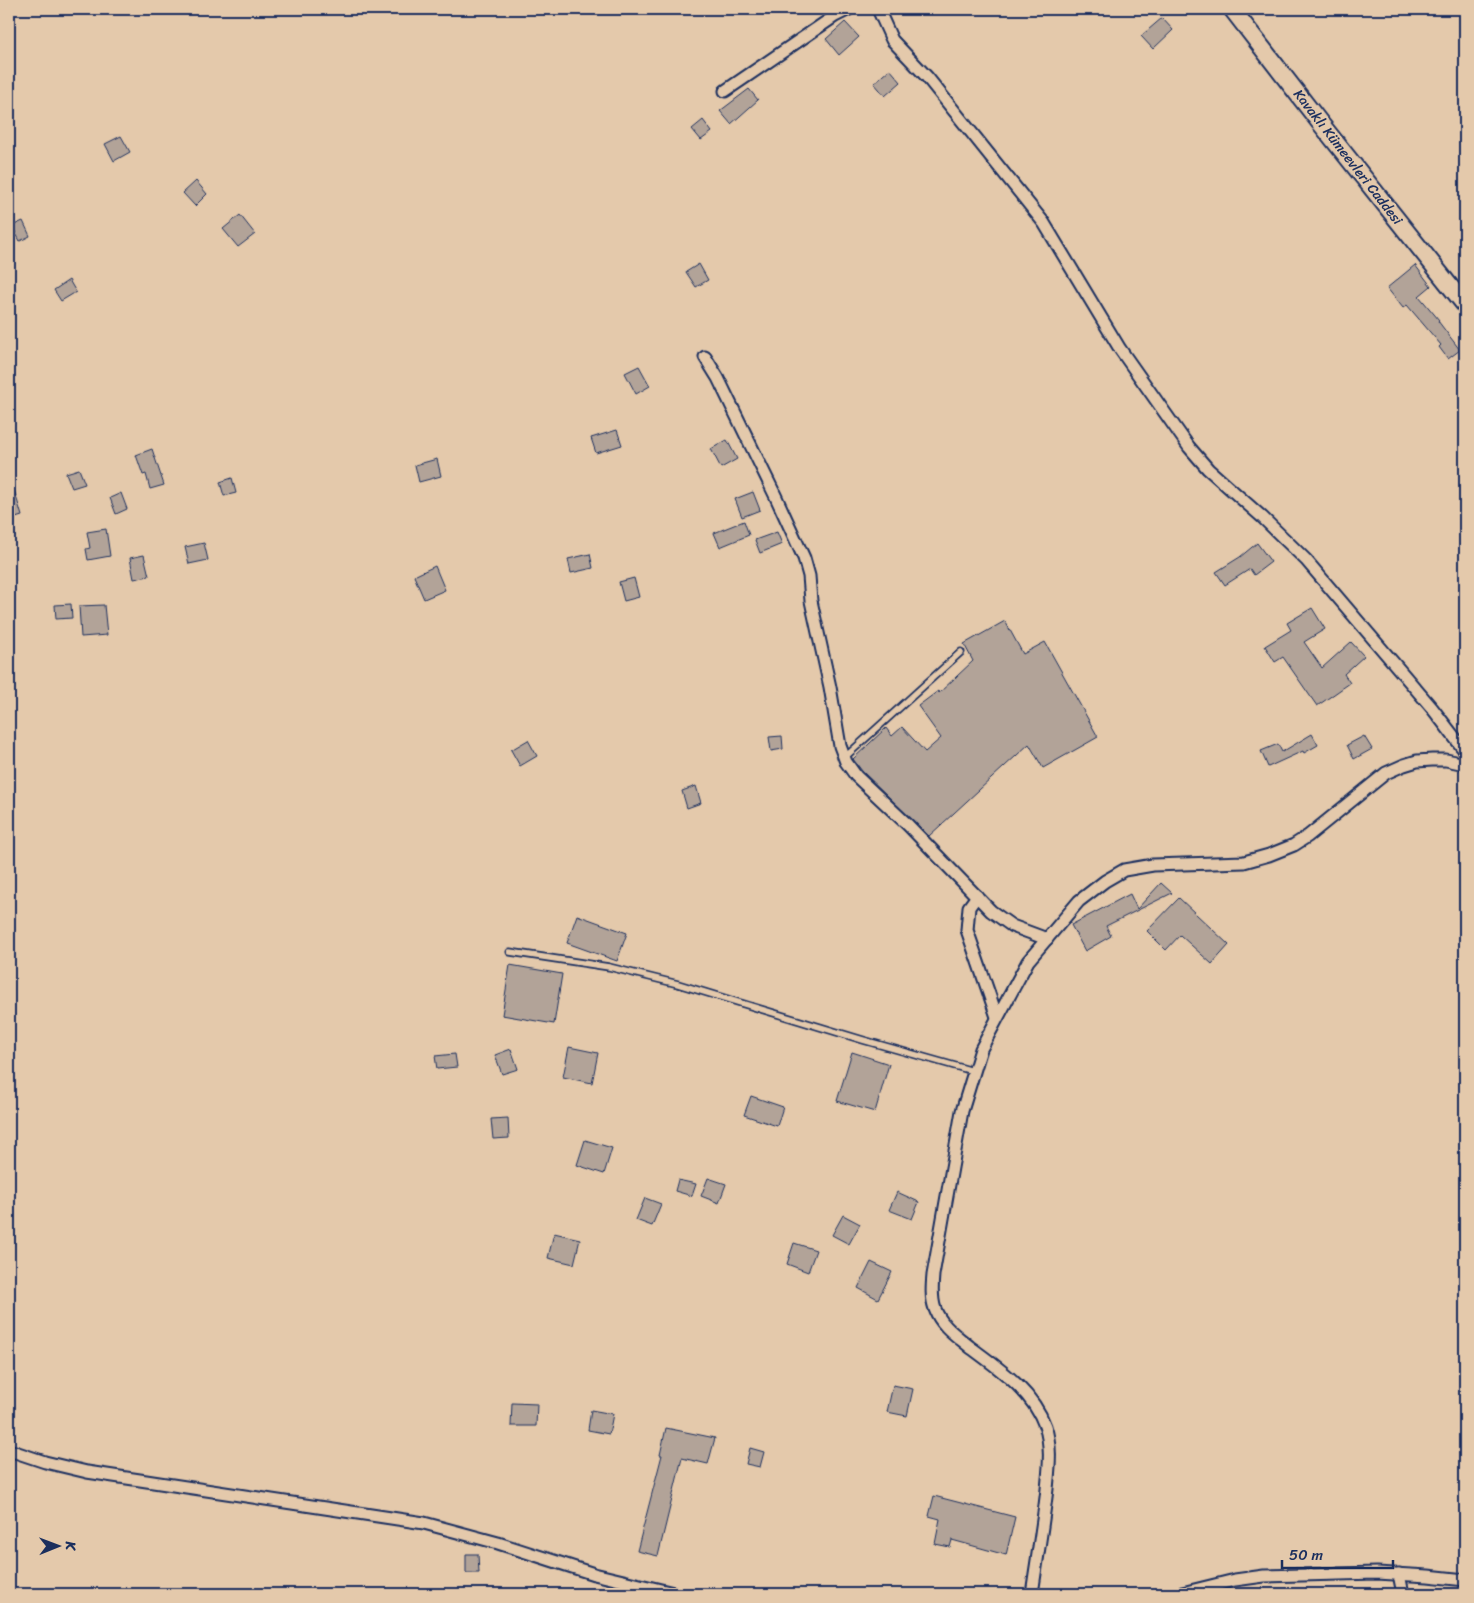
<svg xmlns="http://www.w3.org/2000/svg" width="1474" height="1603" viewBox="0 0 1474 1603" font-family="Sriracha,sans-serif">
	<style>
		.building { fill: #b2a398; stroke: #1b2f5e }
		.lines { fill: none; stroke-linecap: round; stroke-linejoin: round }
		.lane-casing { stroke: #1b2f5e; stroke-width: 9 }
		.street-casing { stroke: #1b2f5e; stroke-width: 15 }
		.secondary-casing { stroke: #1b2f5e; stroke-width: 20 }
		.lane { stroke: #e4c9ab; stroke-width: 5.5 }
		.street { stroke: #e4c9ab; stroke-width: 11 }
		.secondary { stroke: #e4c9ab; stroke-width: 16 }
		.labels { text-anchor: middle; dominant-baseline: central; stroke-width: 4; stroke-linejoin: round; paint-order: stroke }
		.street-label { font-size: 14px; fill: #1b2f5e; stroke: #e4c9ab }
	</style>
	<rect width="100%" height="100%" fill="#e4c9ab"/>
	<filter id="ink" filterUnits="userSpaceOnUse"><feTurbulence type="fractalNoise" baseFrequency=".02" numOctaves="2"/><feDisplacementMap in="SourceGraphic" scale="10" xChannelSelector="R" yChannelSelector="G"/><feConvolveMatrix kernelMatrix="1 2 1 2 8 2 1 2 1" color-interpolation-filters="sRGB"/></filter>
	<g filter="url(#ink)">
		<!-- building -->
		<g class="building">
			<polygon points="1162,18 1173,30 1153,49 1141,36"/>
			<polygon points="845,22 859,37 839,55 826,39"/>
			<polygon points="890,69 901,82 885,96 874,83"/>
			<polygon points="749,89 758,100 731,124 720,111"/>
			<polygon points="703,120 712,132 701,140 692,129"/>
			<polygon points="121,136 130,152 114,161 105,144"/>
			<polygon points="196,181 207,194 195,206 183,193"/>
			<polygon points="240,215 255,234 238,247 223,229"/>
			<polygon points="23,221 30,236 20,241 12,226"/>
			<polygon points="699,264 708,280 696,287 686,272"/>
			<polygon points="1415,265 1431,286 1419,296 1439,320 1438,321 1460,350 1448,359 1439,347 1441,345 1407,305 1403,308 1387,288"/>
			<polygon points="69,280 76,292 61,301 54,290"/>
			<polygon points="639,366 650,386 636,394 625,373"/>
			<polygon points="617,430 622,445 596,453 591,438"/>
			<polygon points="727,440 737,459 721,468 711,449"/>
			<polygon points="152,449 164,485 150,489 146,474 143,475 136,455"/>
			<polygon points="437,459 441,476 419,482 415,465"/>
			<polygon points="79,469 85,484 72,488 66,473"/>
			<polygon points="232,478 236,493 224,496 220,482"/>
			<polygon points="12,483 22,516 9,520 9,484"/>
			<polygon points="753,492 760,510 742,517 735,499"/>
			<polygon points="121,493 127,509 116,514 110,498"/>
			<polygon points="744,521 749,535 720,547 714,533"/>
			<polygon points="106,529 110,556 88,560 86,549 90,548 87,532"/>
			<polygon points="777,532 782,544 760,553 755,540"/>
			<polygon points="204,543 208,560 189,564 185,547"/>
			<polygon points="1257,543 1271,562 1254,575 1250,569 1225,585 1216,572 1240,557"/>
			<polygon points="590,554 593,568 571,573 568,559"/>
			<polygon points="144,555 149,576 134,579 130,558"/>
			<polygon points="435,566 445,590 424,599 414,576"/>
			<polygon points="634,578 639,597 624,601 619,582"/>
			<polygon points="71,604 72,618 56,619 55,605"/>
			<polygon points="104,605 107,635 81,637 79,606"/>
			<polygon points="1312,608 1325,629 1304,642 1322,668 1351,642 1364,656 1344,674 1350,683 1317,706 1283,657 1275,662 1265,646 1291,630 1287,623"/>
			<polygon points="1005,621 1023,654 1045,642 1098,737 1043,768 1029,744 929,836 862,771 853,759 886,728 892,736 902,727 925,752 941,738 918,706 938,691 939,693 973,661 964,644"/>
			<polygon points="1312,734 1318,745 1304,753 1303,751 1268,767 1261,751 1278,744 1282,752"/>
			<polygon points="782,736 783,749 771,751 769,737"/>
			<polygon points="1364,736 1372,749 1354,759 1347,745"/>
			<polygon points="528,740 537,756 520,766 511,750"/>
			<polygon points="696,786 701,803 687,808 682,791"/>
			<polygon points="1161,883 1172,893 1106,926 1111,936 1085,951 1071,925 1130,894 1137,909"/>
			<polygon points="1179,898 1229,945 1212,964 1180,935 1166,950 1147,931"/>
			<polygon points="577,915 627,933 617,961 567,943"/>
			<polygon points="510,965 562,974 554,1024 502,1015"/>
			<polygon points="569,1047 598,1053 592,1083 563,1077"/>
			<polygon points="511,1049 518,1069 502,1074 495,1055"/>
			<polygon points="852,1052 889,1064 875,1112 837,1101"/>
			<polygon points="455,1054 457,1067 437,1069 435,1056"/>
			<polygon points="751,1096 783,1107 777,1126 744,1115"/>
			<polygon points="508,1118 509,1138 493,1139 491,1119"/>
			<polygon points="585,1140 612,1148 604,1174 577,1165"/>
			<polygon points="708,1178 726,1184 719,1203 701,1196"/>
			<polygon points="678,1180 696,1184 692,1196 675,1191"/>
			<polygon points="897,1192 919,1202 912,1219 889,1210"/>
			<polygon points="645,1198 661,1204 652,1226 636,1220"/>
			<polygon points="843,1215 860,1224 849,1244 832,1235"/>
			<polygon points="554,1233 580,1239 574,1264 548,1258"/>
			<polygon points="794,1243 816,1250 808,1272 787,1264"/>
			<polygon points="871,1262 892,1272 878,1299 858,1288"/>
			<polygon points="893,1385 913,1389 907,1416 887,1412"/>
			<polygon points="512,1403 537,1404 536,1426 511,1426"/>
			<polygon points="591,1410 613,1414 609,1434 588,1430"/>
			<polygon points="666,1428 715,1438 708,1464 682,1458 658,1556 637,1551 662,1455 660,1455"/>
			<polygon points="750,1448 764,1452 760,1467 746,1464"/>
			<polygon points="934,1496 1015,1517 1006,1555 952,1540 950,1547 935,1544 940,1519 929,1516"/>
			<polygon points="466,1554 478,1554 479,1573 466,1573"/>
		</g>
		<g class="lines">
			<defs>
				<g id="lane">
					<polyline points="844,758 961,652"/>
					<polyline points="510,952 609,967 678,984 863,1040 973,1071"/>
				</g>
				<g id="street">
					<polyline points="878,9 892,40 927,77 1044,223 1120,349 1189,447 1208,469 1262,517 1306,560 1432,708 1465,751"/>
					<polyline points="725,91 835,16 849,9"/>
					<polyline points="705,357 718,378 775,495 804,558 809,576 811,601 830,687 840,746 846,762 856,776 908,825 991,911 1012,926 1047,939"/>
					<polyline points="977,896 969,907 967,930 997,1017"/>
					<polyline points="9,1450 45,1462 87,1472 424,1523 498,1543 594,1574 678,1594"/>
					<polyline points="1399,1574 1403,1594"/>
					<path d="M1032 1594C1037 1559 1043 1524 1047 1489 1049 1468 1052 1447 1045 1426 1033 1391 998 1368 970 1347 957 1336 941 1326 935 1309 931 1298 932 1286 933 1275L962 1111 981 1049 1028 961 1079 901 1105 881 1124 870 1153 865 1244 862 1269 855 1294 845 1308 836 1386 773 1404 765 1417 761 1432 760H1446L1465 764"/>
					<polyline points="1178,1594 1235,1580 1264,1576 1377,1573 1428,1576 1465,1580"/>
				</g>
				<polyline id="secondary" points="1232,9 1321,124 1465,305"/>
			</defs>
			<!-- lane casing -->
			<use href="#lane" class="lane-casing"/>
			<!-- street casing -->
			<use href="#street" class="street-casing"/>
			<!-- secondary casing -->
			<use href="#secondary" class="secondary-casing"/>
			<!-- lane -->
			<use href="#lane" class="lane"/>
			<!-- street -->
			<use href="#street" class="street"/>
			<!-- secondary -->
			<use href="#secondary" class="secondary"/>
		</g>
	</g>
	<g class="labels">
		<!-- street labels -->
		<g class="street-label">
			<text transform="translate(1348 157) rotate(52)">Kavaklı Kümeevleri Caddesi</text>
		</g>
	</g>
	<!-- margin -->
	<rect width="1474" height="1603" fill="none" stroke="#e4c9ab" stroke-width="30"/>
	<rect x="15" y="15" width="1444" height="1573" fill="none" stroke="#1b2f5e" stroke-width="2" filter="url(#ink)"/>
	<!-- north arrow -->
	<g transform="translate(58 1546) rotate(89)" stroke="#e4c9ab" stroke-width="4" paint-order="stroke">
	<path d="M0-4L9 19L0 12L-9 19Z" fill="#1b2f5e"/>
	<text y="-8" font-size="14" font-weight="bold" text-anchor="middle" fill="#1b2f5e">K</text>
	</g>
	<!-- scale -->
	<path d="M1282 1560v8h111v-8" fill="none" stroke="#1b2f5e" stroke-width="2.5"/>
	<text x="1289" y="1560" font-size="15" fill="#1b2f5e" stroke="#e4c9ab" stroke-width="4" paint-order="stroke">50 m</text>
</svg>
